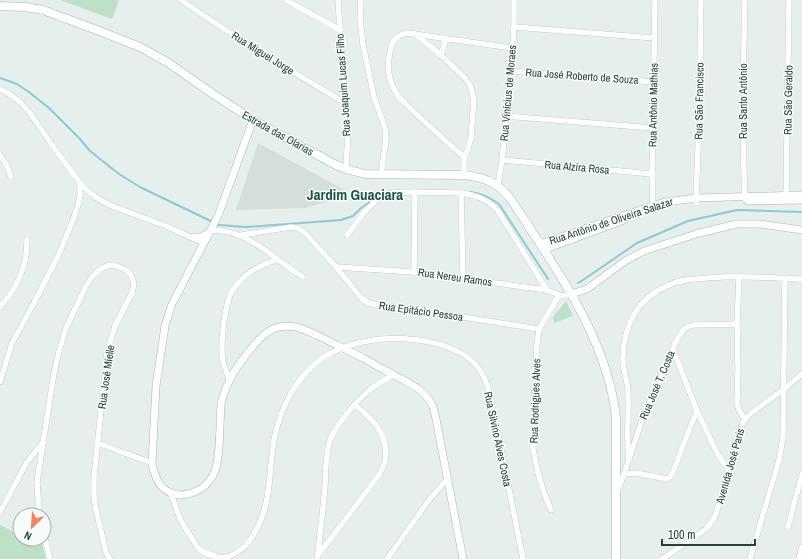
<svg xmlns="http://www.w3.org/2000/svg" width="802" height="559" viewBox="0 0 802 559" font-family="'Archivo Narrow',sans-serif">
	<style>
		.built { fill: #d4dfda }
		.green { fill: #bfe0c8 }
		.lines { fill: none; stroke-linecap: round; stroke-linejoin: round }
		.stream { stroke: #8ec9d4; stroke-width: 2 }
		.minor-casing { stroke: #a8b8b2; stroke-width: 6 }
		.tertiary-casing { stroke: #a8b8b2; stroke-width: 8 }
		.secondary-casing { stroke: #a4bbb3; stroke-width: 9 }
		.minor { stroke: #fff; stroke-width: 5.5 }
		.tertiary { stroke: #fff; stroke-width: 7 }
		.secondary { stroke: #fff; stroke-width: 8 }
		.labels { text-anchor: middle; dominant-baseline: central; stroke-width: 3; stroke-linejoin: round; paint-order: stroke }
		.street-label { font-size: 11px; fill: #24423a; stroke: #f7fbf9 }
		.district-label { font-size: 15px; font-weight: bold; fill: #1f5548; stroke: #f7fbf9 }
	</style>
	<rect width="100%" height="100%" fill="#e6efeb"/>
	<!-- built -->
	<polygon class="built" points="258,143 343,189 336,199 305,208 236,210"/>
	<!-- green -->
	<g class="green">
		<polygon points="60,0 119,0 112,19"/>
		<polygon points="566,301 573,316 554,323 553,317"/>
		<polygon points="0,525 20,535 20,539 41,539 46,559 0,559"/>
	</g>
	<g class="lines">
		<!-- stream -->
		<g class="stream">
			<polyline points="0,78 17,84 29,92 49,108 79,138 90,151 119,174 140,187 219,225 246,227 341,220 353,216 361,208 377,197"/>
			<path d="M470 192C482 193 490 198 499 204L548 279"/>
			<polyline points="578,283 583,280 637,243 688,221 737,210 802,212"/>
		</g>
		<defs>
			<g id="minor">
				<path d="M181 0C234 37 290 71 347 104"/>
				<polyline points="286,0 340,30"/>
				<polyline points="338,0 340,30 347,112 348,132 346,169"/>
				<polyline points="361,0 360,19 363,45 374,97 385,128 386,139 381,175"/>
				<polyline points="514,27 654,38"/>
				<polyline points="415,34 441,55 465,78 470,85 472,92 474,100 471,137 468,149 464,157 464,175"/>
				<polyline points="441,55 446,38"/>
				<polyline points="511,71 654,82"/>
				<polyline points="0,89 8,93 21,103 30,113 52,145 80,183 80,195 78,205 73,220 58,256 34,303 12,343 0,382"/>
				<polyline points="506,116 653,128"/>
				<polyline points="0,155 6,164 11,177"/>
				<path d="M464 157C447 142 430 127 413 111 407 105 399 99 395 91 388 79 387 65 390 52 392 41 396 35 407 33L512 48"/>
				<polyline points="502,160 652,174"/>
				<polyline points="80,183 89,192 100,200 112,206 166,226 204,243"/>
				<polyline points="498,185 502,160 511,71 514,27 514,0"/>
				<polyline points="461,193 463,278"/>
				<polyline points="786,198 789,0"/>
				<path d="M745 199C742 133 743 66 745 0"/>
				<polyline points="696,203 699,120 701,0"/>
				<polyline points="653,210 652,174 655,0"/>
				<path d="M211 230C243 230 263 249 287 266 292 270 297 273 303 277"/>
				<polyline points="241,235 291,227 298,228 305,233 336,267 362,299 369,303 386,307 463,317 539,329"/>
				<path d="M347 235 366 210 378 199 387 194 402 192 461 193C477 195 487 199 498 211L547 290"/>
				<polyline points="336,267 414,272 547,290 561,296 571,294"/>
				<polyline points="414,272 415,192"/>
				<polyline points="739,277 737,324 738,369 737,403 739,410 745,419"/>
				<path d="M0 307C10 296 20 280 24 265 26 257 27 248 27 239"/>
				<polyline points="673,349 697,411 718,455 729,470"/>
				<path d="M229 379C227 374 225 368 223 362 220 346 224 313 229 298 231 291 236 285 241 280 251 269 265 264 278 259"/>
				<polyline points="97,443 152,463"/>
				<path d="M629 459C626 437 629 415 628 392 628 380 622 369 623 357 624 326 637 298 667 286 671 284 676 282 681 281 695 278 709 278 723 277 749 276 776 278 802 279"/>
				<polyline points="624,474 636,473 667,479 671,476 673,472 689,430 697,411"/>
				<polyline points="617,492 624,474 643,417 667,365 675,343 681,333 684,329 687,327 693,325 737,324"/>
				<path d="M171 494C174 501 176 509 179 516 182 524 187 530 191 537 194 541 196 546 199 549 204 553 211 555 218 557 224 559 231 556 237 552 245 548 251 540 255 532 273 502 268 467 275 435 278 420 284 406 291 393 314 356 339 344 382 339 412 337 455 342 476 365 487 378 490 394 493 410 496 424 499 439 502 454 509 489 516 524 523 559"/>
				<polyline points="551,510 544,493 538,473 533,449 533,415 536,370 537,344 539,329 559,295"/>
				<polyline points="0,512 27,462 44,441"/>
				<polyline points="40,515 38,498 37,482 54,373 59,351 66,328 86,286 92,277 97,272 102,268 107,266 114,265 126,270 131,275 134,284 132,293 115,326 107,353 94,477 94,496 96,510 106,552 110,559"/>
				<polyline points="788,527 802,474"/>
				<polyline points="44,534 50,559"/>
				<path d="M318 555 332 537 379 475C381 470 384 466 385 461 390 438 372 418 355 405"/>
				<path d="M317 559C320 535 323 510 325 486 326 471 325 454 330 440 336 425 355 403 367 392 375 385 384 380 393 375"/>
				<polyline points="387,559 429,500 447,479"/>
				<polyline points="662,559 706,529 710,524 715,516 720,501 735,447 743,422 750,414 784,389 802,374"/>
				<polyline points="750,559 779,460 783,438 785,278"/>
				<polyline points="799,559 802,547"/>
			</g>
			<g id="tertiary">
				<path d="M253 120 218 216 172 304 165 326 156 386 152 463C154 475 159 488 171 493 173 494 177 494 179 495 195 495 209 486 215 471 218 463 218 455 219 447 220 433 220 419 221 405 224 386 235 369 247 354 254 345 262 334 273 329 280 326 289 326 296 327 304 329 312 333 319 336 334 344 350 351 365 359 375 365 384 370 394 375 409 383 426 390 433 407 434 411 435 415 436 419L463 559"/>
				<polyline points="748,201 802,200"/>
				<polyline points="192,237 201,237 210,232"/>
				<polyline points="540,244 649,207 665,202 696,198 802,195"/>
				<polyline points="543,250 624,220"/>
				<polyline points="571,294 587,289 625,261 644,251 699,233 737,224 760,224 802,230"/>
			</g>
			<path id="secondary" d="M0 6 25 7 43 10 102 32 140 47 167 62 213 94 253 120 336 165 346 169 365 174 464 175C485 178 496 181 510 198 553 264 608 338 616 418V559"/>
		</defs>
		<!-- minor casing -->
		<use href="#minor" class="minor-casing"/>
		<!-- tertiary casing -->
		<use href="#tertiary" class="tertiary-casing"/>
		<!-- secondary casing -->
		<use href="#secondary" class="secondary-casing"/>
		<!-- minor -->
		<use href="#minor" class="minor"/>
		<!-- tertiary -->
		<use href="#tertiary" class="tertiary"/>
		<!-- secondary -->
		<use href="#secondary" class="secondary"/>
	</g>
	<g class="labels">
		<!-- street labels -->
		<g class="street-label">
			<text transform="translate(263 53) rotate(32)">Rua Miguel Jorge</text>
			<text transform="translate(582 76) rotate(4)">Rua José Roberto de Souza</text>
			<text transform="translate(343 85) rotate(-94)">Rua Joaquim Lucas Filho</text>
			<text transform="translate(508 93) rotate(-85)">Rua Vinícius de Moraes</text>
			<text transform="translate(788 100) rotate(-89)">Rua São Geraldo</text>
			<text transform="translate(699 101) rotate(-89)">Rua São Francisco</text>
			<text transform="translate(743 101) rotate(-90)">Rua Santo Antônio</text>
			<text transform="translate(653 105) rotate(-89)">Rua Antônio Mathias</text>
			<text transform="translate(278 133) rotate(29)">Estrada das Olarias</text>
			<text transform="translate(577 167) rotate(5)">Rua Alzira Rosa</text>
			<text transform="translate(611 221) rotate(-18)">Rua Antônio de Oliveira Salazar</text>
			<text transform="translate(455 277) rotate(8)">Rua Nereu Ramos</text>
			<text transform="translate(421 311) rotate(8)">Rua Epitácio Pessoa</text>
			<text transform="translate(106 377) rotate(-82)">Rua José Mielle</text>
			<text transform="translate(657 385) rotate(-67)">Rua José T. Costa</text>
			<text transform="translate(535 401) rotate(-88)">Rua Rodrigues Alves</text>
			<text transform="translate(498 439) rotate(78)">Rua Silvino Alves Costa</text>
			<text transform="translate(730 466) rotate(-74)">Avenida José Paris</text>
		</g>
		<!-- district labels -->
		<g class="district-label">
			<text x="355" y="194">Jardim Guaciara</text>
		</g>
	</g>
	<!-- north arrow -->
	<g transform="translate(32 527) rotate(205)"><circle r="19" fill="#f7fbf9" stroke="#a3b1ad"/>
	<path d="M0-3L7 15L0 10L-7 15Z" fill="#f4845f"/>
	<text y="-6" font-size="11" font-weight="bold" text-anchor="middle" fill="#24423a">N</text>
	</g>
	<!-- scale -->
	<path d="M662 539v6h93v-6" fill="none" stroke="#24423a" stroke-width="2"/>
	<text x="668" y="539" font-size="12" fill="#24423a" stroke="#f7fbf9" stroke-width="3" paint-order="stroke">100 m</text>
</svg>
